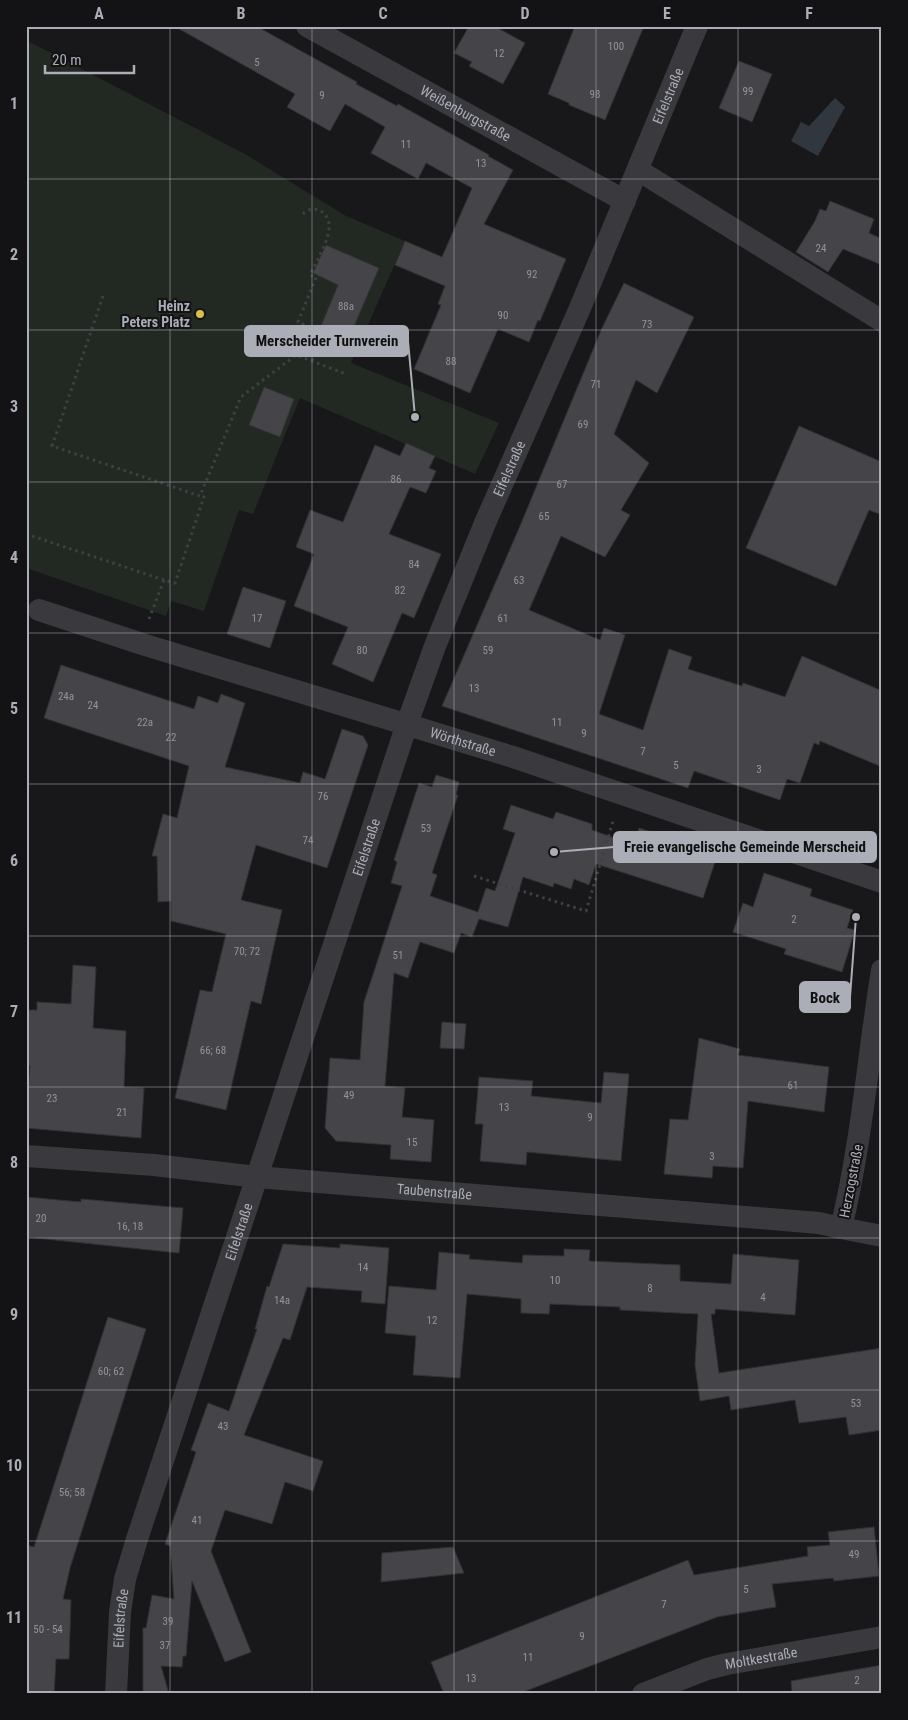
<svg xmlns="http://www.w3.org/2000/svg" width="908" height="1720" viewBox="0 0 908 1720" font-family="'Roboto Condensed',sans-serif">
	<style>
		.green { fill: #222923 }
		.water { fill: #31373e }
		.building { fill: #454549; stroke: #323235 }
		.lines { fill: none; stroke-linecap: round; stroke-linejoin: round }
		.path { stroke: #3f4045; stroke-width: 3; stroke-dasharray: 2.5 4; stroke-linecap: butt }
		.minor { stroke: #39393e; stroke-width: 22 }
		.grid { fill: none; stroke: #abaeb7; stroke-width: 1; stroke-opacity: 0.55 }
		.poi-dot { fill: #ddbd4c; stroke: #131214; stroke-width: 2 }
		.labels { text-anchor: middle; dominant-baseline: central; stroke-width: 4; stroke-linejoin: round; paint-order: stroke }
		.number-label { font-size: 11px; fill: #92949c }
		.street-label { font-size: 14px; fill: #abaeb7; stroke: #131214 }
		.poi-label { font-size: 14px; font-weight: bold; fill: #abaeb7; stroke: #131214; text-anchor: end }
		.leader { fill: none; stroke: #abaeb7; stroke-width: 2 }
		.callout-dot { fill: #abaeb7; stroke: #131214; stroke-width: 2 }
		.callout { fill: #abaeb7; stroke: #abaeb7; stroke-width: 2 }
		.callout-label { font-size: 15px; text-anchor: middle; font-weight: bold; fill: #111 }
		.neatline { fill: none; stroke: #abaeb7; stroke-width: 2 }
		.grid-label { font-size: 16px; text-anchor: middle; font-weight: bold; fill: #abaeb7 }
	</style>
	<rect width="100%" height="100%" fill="#181719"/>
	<!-- green -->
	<polygon class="green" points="26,40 245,154 346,216 405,241 351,363 499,423 475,474 300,398 253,514 239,510 204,611 171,601 166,616 26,568"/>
	<!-- water -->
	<polygon class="water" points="835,98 845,107 818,156 791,141 801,122 809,126"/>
	<!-- building -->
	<g class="building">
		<polygon points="174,26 256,26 357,82 356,84 397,106 398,104 489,155 488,156 513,170 484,224 566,259 540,321 538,320 529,342 498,329 470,393 414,369 441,305 438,304 445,286 395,265 405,241 442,257 472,188 426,163 418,179 371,153 385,127 345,104 330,131 287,107 295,94"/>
		<polygon points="469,26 494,26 525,43 503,84 469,66 472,62 454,53"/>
		<polygon points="575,26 644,26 605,120 569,105 569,103 548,94"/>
		<polygon points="739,61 772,74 752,122 719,108"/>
		<polygon points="830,201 874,219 869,233 882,239 882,265 843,249 828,272 796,252 815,221 820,209 826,211"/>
		<polygon points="326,245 379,268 349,338 321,326 338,285 313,273"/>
		<polygon points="624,283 694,317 657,393 636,380 614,434 649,463 621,510 630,515 605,557 561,536 529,610 600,640 604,628 625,635 599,714 643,730 669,649 692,657 688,669 742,686 743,683 785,697 802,656 882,691 882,767 820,741 819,745 814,743 800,783 787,779 780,800 694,771 688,788 442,706 520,526 602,328"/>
		<polygon points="264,387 294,399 280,437 249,425"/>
		<polygon points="799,426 882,462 882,515 869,510 836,586 746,548"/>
		<polygon points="406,443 435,456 429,468 436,471 426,493 410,487 389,534 441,554 414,618 402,613 373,682 332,664 348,627 294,606 314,554 296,547 310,510 343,522 375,445 400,456"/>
		<polygon points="243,587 286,601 270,648 227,634"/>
		<polygon points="61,665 194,709 198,696 218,703 221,694 245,703 225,767 300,783 303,772 325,779 342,729 363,736 368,745 327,868 256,845 241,900 282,910 261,1004 251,1001 226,1110 175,1098 200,990 212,992 226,934 171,921 171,901 158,902 157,856 152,856 163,814 177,818 189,766 44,718"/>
		<polygon points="436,775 459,782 456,795 458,795 432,873 437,875 430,896 478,912 486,888 495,891 515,833 503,829 511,805 553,819 556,812 592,824 592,830 634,845 639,828 718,853 703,898 596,864 589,885 574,879 571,889 554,883 553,887 523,877 508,927 479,919 472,937 461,933 454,953 420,942 408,978 394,973 385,1086 405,1088 402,1117 434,1120 431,1162 390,1159 391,1145 336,1141 325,1128 330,1058 360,1060 364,1002 402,886 391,883 397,862 394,860 419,783 432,787"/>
		<polygon points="764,873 812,889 810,896 853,910 847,928 855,930 842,972 784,954 786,949 733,932 743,903 753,907"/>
		<polygon points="73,965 96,967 93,1028 126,1031 124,1087 144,1088 141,1138 26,1128 26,1104 30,1066 26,1066 26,1010 37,1010 37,1002 71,1004"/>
		<polygon points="442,1022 466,1024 464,1049 440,1048"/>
		<polygon points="699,1038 740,1049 738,1055 829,1067 824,1112 748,1101 743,1168 713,1166 712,1178 664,1174 670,1119 688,1120"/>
		<polygon points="604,1072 629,1074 621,1161 527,1152 526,1165 480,1161 483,1124 475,1124 479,1077 533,1081 531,1096 601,1103"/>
		<polygon points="26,1197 81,1202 81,1199 183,1208 179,1253 26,1237"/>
		<polygon points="283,1244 340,1248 340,1244 389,1248 385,1304 361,1302 362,1291 307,1287 290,1340 283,1338 244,1435 323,1461 313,1491 285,1482 272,1524 225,1510 211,1551 251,1652 225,1662 192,1581 186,1656 183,1656 182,1667 161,1666 169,1694 143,1694 143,1628 146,1628 152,1595 174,1599 170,1546 165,1544 196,1452 191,1450 208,1403 229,1411 257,1329 255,1329 267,1286 269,1287"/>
		<polygon points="564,1249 590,1250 589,1261 680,1265 680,1281 731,1284 733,1254 799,1260 795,1315 715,1309 715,1314 711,1314 719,1373 882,1348 882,1430 849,1435 846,1417 799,1423 795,1400 731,1410 729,1396 700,1401 695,1365 698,1314 620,1310 620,1307 550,1304 549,1314 521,1313 521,1299 467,1294 460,1378 413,1375 416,1336 385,1333 389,1286 436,1290 439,1252 470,1255 469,1259 522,1263 523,1255 564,1256"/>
		<polygon points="108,1317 146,1329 70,1568 63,1599 71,1600 69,1659 56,1659 54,1694 26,1694 26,1545 34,1547"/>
		<polygon points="874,1527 879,1576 834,1581 833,1578 772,1584 776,1607 717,1617 518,1694 444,1694 431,1662 688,1560 694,1575 808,1556 807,1547 830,1545 828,1532"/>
		<polygon points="453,1547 464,1573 381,1582 382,1553"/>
		<polygon points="882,1665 882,1694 792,1694 791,1681"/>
	</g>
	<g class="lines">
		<!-- path -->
		<g class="path">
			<path d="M303 214C312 204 328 211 329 224 331 237 316 262 310 275L316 278"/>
			<polyline points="103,296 52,446 200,496 241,397 296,355 346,374"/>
			<polyline points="312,361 324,333 298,322 317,275"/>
			<polyline points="26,534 164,580"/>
			<polyline points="149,619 164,580 175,583 204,497 200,496"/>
			<polyline points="474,876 586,911 614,818"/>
		</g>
		<!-- minor -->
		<g class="minor">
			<path id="s1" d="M307 26 625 201"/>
			<polyline points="638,170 882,321"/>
			<path id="s2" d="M39 610 142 644 513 757 882 882"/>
			<path d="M882 970C868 1056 862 1142 841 1228L882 1236"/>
			<path id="s3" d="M26 1156 154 1165 257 1177 819 1223 841 1228"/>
			<path id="s4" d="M116 1694 120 1612 125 1579 137 1539 407 724 435 646 485 523 580 308 697 26"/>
			<path id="s5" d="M643 1694 707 1669 727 1664 882 1637"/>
		</g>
	</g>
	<!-- grid -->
	<path class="grid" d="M170 26V1694M312 26V1694M454 26V1694M596 26V1694M738 26V1694M26 179H882M26 330H882M26 482H882M26 633H882M26 784H882M26 936H882M26 1087H882M26 1238H882M26 1390H882M26 1541H882"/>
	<!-- markers -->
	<circle class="poi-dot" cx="200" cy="314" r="5"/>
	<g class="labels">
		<!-- number labels -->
		<g class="number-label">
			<text x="616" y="46">100</text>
			<text x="499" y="53">12</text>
			<text x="257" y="62">5</text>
			<text x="748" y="91">99</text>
			<text x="595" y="94">98</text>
			<text x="322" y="95">9</text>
			<text x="406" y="144">11</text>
			<text x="481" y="163">13</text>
			<text x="821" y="248">24</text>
			<text x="532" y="274">92</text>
			<text x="346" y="306">88a</text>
			<text x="503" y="315">90</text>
			<text x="647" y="324">73</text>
			<text x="451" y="361">88</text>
			<text x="596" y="384">71</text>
			<text x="583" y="424">69</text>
			<text x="396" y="479">86</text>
			<text x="562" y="484">67</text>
			<text x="544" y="516">65</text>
			<text x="414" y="564">84</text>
			<text x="519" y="580">63</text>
			<text x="400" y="590">82</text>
			<text x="257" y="618">17</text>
			<text x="503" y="618">61</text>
			<text x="362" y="650">80</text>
			<text x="488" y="650">59</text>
			<text x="474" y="688">13</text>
			<text x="66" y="696">24a</text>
			<text x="93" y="705">24</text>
			<text x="145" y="722">22a</text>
			<text x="557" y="722">11</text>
			<text x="584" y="733">9</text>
			<text x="171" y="737">22</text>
			<text x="643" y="751">7</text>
			<text x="676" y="765">5</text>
			<text x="759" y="769">3</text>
			<text x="323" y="796">76</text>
			<text x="426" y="828">53</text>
			<text x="308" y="840">74</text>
			<text x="794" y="919">2</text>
			<text x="247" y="951">70; 72</text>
			<text x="398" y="955">51</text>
			<text x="213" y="1050">66; 68</text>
			<text x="793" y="1085">61</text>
			<text x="349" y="1095">49</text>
			<text x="52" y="1098">23</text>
			<text x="504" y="1107">13</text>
			<text x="122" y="1112">21</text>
			<text x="590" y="1117">9</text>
			<text x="412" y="1142">15</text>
			<text x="712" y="1156">3</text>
			<text x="41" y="1218">20</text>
			<text x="130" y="1226">16, 18</text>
			<text x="363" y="1267">14</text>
			<text x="555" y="1280">10</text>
			<text x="650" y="1288">8</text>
			<text x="763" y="1297">4</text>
			<text x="282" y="1300">14a</text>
			<text x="432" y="1320">12</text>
			<text x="111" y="1371">60; 62</text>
			<text x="856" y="1403">53</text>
			<text x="223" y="1426">43</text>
			<text x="72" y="1492">56; 58</text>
			<text x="197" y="1520">41</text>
			<text x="854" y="1554">49</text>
			<text x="746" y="1589">5</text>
			<text x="664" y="1604">7</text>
			<text x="168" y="1621">39</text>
			<text x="48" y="1629">50 - 54</text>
			<text x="582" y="1636">9</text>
			<text x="165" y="1645">37</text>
			<text x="528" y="1657">11</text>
			<text x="471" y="1678">13</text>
			<text x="857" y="1680">2</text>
		</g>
		<!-- street labels -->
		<g class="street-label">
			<text stroke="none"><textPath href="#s4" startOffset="1696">Eifelstraße</textPath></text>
			<text stroke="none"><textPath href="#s1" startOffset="181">Weißenburgstraße</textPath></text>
			<text stroke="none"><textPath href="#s4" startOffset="1291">Eifelstraße</textPath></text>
			<text stroke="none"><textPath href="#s2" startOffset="444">Wörthstraße</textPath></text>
			<text stroke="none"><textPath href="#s4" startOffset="886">Eifelstraße</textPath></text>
			<text transform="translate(851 1181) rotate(-79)">Herzogstraße</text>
			<text stroke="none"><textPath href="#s3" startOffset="410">Taubenstraße</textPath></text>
			<text stroke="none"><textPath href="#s4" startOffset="481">Eifelstraße</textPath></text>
			<text stroke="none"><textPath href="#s4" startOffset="76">Eifelstraße</textPath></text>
			<text stroke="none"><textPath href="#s5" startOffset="124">Moltkestraße</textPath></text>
		</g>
		<!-- poi labels -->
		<g class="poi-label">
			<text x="190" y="306">Heinz<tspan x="190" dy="16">Peters Platz</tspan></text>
		</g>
	</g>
	<!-- callouts -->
	<path class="leader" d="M415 417L408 341M554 852L614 847M856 917L850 997"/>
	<g class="callout-dot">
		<circle cx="415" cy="417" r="5"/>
		<circle cx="554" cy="852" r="5"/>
		<circle cx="856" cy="917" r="5"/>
	</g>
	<g class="callout">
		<rect x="245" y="326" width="163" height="30" rx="5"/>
		<rect x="614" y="832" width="262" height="30" rx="5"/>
		<rect x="800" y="982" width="50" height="30" rx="5"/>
	</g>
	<g class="callout-label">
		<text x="327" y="346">Merscheider Turnverein</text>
		<text x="745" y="852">Freie evangelische Gemeinde Merscheid</text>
		<text x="825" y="1003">Bock</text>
	</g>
	<!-- border -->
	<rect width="908" height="1720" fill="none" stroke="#131214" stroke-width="55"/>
	<!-- scale -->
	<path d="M45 65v8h89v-8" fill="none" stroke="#abaeb7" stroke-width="2.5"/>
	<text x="52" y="65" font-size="15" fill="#abaeb7" stroke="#131214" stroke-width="4" paint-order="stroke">20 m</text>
	<rect x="28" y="28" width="852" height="1664" class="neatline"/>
	<g class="grid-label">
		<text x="99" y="19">A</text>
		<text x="241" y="19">B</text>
		<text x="383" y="19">C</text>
		<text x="525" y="19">D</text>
		<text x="667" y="19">E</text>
		<text x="809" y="19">F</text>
		<text x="14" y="109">1</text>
		<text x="14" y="260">2</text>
		<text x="14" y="412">3</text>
		<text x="14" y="563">4</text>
		<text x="14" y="714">5</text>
		<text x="14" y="866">6</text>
		<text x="14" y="1017">7</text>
		<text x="14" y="1168">8</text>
		<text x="14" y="1320">9</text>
		<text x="14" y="1471">10</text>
		<text x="14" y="1623">11</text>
	</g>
</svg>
